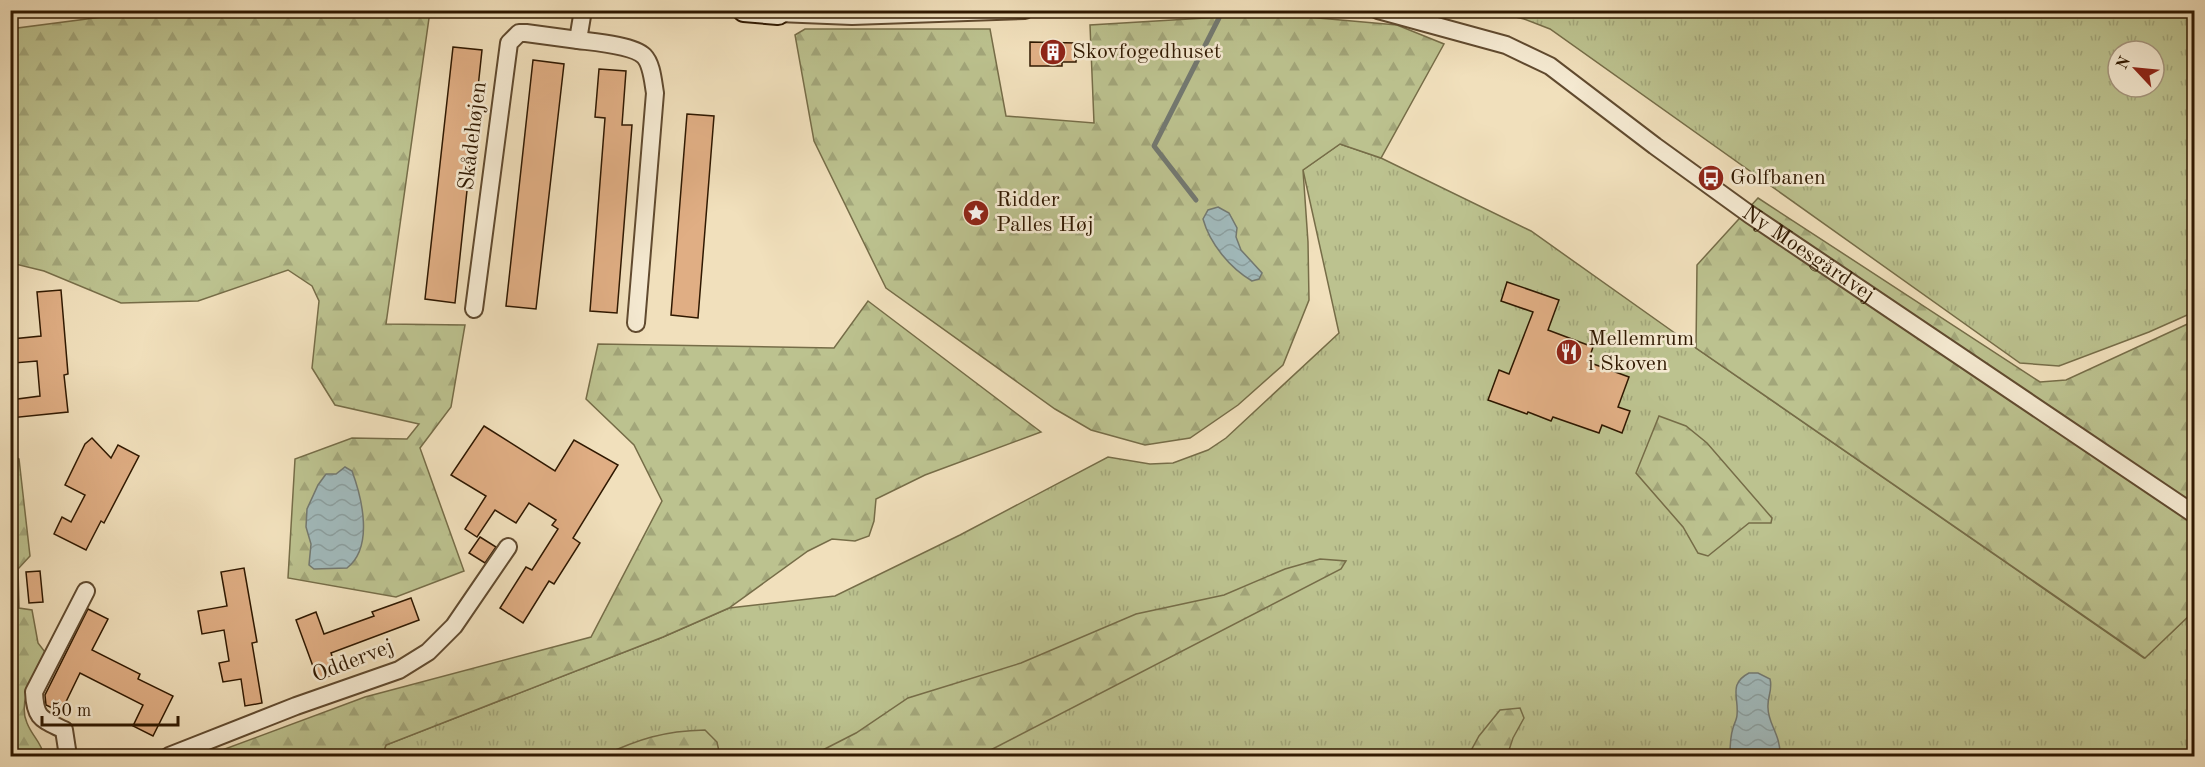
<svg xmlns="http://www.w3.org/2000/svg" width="2205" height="767" viewBox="0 0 2205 767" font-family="'Old Standard TT',serif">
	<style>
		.grass { fill: url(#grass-tufts); stroke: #766d48; stroke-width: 1.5; fill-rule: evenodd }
		.forest { fill: url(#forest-firs); stroke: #766d48; stroke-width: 1.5 }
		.water { fill: url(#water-waves); stroke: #737971; stroke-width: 1.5 }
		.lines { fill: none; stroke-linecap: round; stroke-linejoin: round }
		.stream { stroke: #737971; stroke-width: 5 }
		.building { fill: #e0ae84; stroke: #2f1800; stroke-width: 1.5 }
		.street-casing { stroke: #604a2f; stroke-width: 20 }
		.secondary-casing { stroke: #2f1800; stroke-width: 26 }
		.street { stroke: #f6ebd3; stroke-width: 16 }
		.secondary { stroke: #f6ebd3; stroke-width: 22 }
		.labels { text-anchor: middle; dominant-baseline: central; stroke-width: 5; stroke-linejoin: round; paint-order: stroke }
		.poi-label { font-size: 22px; fill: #2f1800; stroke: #f6ebd3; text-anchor: start }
		.street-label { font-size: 22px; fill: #2f1800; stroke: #f6ebd3 }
	</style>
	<defs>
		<pattern id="grass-tufts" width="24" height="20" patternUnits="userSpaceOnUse" patternTransform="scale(1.5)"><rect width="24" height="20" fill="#bcc28f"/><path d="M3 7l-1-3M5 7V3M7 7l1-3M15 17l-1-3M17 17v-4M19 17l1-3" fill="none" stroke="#a2a67a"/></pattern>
		<pattern id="forest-firs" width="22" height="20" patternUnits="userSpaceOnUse" patternTransform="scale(1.5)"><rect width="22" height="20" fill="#bcc28f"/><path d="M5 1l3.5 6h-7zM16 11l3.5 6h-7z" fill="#a2a67a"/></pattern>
		<pattern id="water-waves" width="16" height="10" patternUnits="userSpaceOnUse" patternTransform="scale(1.5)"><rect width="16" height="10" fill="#a1babc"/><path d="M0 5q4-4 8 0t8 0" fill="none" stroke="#8b9fa0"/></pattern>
	</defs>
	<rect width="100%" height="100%" fill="#f1e0bc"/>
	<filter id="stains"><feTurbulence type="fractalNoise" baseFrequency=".00333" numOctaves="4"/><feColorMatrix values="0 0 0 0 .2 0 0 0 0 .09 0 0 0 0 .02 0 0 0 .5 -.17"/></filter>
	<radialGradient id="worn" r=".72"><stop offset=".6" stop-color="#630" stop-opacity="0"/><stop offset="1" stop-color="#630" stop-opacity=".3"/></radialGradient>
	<!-- grass -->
	<g class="grass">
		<path d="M1491 11H2194V312L2149 332 2059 366 2020 363 1550 29 1524 19ZM2118 51H2154V87H2118Z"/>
		<polygon points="1340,144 1381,158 1531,231 1696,348 2144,658 2194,611 2194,756 382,756 386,745 663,637 729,608 835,596 960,535 1108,457 1150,464 1173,463 1208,450 1226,438 1339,333 1303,170"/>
	</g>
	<!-- forest -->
	<g class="forest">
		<polygon points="156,10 430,11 386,324 465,325 451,407 420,448 464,571 396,597 288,578 295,459 352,438 407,439 419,424 335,405 312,368 319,301 312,286 288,270 198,301 121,303 44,271 11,263 10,29"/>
		<polygon points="1273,14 1397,25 1444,44 1381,158 1340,144 1303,170 1308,242 1309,300 1283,365 1238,405 1190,438 1145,445 1091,430 1055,409 886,288 814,141 795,35 805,29 990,29 1006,116 1094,123 1090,25"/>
		<polygon points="1758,198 2040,382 2066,380 2194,321 2194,611 2145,658 1696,348 1697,265"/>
		<polygon points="868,301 1041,432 925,475 876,499 874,521 869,536 855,541 832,539 808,551 729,608 663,637 386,745 382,756 206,756 365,697 591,637 662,501 634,445 586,399 598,344 834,348"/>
		<polygon points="1659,416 1686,426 1707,443 1772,518 1771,523 1749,523 1708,556 1698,553 1683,527 1636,473"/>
		<path d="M10 454 19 459 30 556 18 569 19 608 32 610 38 643 45 652C36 672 17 701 27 723 32 736 42 743 44 756H11Z"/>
		<polygon points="1320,559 1346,561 1341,569 979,756 811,756 856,733 908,698 1021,663 1136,614 1224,595 1285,569"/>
		<polygon points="1520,708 1524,718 1513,738 1507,756 1468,756 1479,736 1500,710"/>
		<path d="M705 730 717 742 720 756H602C639 739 663 731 705 730Z"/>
	</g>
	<!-- water -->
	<g class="water">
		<path d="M1218 207 1229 213 1237 228 1236 237 1241 250 1262 273 1259 279 1252 281C1230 268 1210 244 1203 219L1208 210Z"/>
		<path d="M345 467 352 471C362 498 374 547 347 568L314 569 309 565 311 544 306 527 307 509 318 485 326 474H336Z"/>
		<path d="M1749 673H1758L1770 679C1773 690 1767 697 1768 708 1768 724 1781 735 1780 756H1730C1730 747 1730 737 1733 728 1734 724 1737 719 1737 715 1739 697 1728 684 1749 673Z"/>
	</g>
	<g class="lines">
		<!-- stream -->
		<polyline class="stream" points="1196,200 1154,146 1219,18"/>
	</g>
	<!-- building -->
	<g class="building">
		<polygon points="1030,42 1076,43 1076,62 1062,62 1062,66 1030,66"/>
		<polygon points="453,47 482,50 455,303 425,299"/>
		<polygon points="533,60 564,64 536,309 506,306"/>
		<polygon points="599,69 626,71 622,125 632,125 617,313 590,311 605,118 595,117"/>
		<polygon points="687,114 714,116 698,318 671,315"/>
		<polygon points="1507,282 1559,300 1548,330 1593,347 1588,362 1629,377 1618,407 1630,411 1622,433 1602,425 1599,433 1553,417 1551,421 1528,412 1527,414 1488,400 1499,370 1509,374 1533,312 1501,301"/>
		<polygon points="61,290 68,374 64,375 68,412 10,418 10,400 40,396 37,361 14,363 12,339 41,336 37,292"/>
		<polygon points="484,426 555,471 574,440 618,465 573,538 580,543 554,584 549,581 523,623 500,608 526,567 532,570 558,529 552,525 556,520 529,503 516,523 495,510 477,537 465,529 486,496 451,475"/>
		<polygon points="92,438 111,458 118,445 139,456 104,523 101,521 86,550 54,534 62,517 71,522 85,495 65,485 85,444"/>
		<polygon points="480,537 496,547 485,563 469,553"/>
		<polygon points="244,568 257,642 252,643 262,703 245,706 241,679 223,682 219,663 229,661 224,630 202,634 198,611 227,606 221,572"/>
		<polygon points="40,571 43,602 29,603 26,572"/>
		<polygon points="411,598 419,620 331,653 338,673 318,680 296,620 316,612 324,634 374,616 372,612"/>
		<polygon points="88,609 108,619 92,650 140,674 138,679 173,696 153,736 133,726 143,705 80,673 61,712 46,705 45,695"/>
	</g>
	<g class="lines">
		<defs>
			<g id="street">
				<path id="s1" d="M1378 10 1506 45 1550 66 1655 146 1749 214 2194 514"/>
				<polyline points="778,13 852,16 1025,10"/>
				<path d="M578 40C593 42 633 45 644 56 652 64 653 82 655 93L636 323"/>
				<polyline points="474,309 509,43 519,33 526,33 578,40 583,10"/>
				<path d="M68 756 64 730C42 719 35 719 34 692L86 591"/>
				<polyline points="169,756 296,706 399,670 428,652 454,626 508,547"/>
			</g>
			<polyline id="secondary" points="744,10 778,13"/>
		</defs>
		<!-- street casing -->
		<use href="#street" class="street-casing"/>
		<!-- secondary casing -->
		<use href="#secondary" class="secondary-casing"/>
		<!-- street -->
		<use href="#street" class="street"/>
		<!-- secondary -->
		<use href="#secondary" class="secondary"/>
	</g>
	<!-- icons -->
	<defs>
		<symbol id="building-disc" viewBox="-11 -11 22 22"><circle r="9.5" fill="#8f2418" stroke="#f6ebd3"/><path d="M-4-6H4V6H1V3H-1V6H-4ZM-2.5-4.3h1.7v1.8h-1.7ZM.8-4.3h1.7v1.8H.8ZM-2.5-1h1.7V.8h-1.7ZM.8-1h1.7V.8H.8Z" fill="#fff"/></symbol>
		<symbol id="bus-disc" viewBox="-11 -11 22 22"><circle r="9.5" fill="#8f2418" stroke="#f6ebd3"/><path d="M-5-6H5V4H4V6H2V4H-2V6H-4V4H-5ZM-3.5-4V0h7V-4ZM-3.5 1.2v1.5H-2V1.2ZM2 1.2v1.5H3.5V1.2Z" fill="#fff"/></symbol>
		<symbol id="sight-disc" viewBox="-11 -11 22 22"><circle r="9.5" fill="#8f2418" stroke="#f6ebd3"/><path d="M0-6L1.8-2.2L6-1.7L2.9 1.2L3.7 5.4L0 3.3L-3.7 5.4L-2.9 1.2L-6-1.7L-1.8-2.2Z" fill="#fff"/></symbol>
		<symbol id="restaurant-disc" viewBox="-11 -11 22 22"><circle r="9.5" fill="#8f2418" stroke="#f6ebd3"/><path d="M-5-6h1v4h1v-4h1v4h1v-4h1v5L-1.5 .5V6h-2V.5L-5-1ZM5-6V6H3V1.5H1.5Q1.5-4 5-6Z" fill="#fff"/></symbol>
	</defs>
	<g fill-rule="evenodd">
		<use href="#building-disc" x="1038" y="37" width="30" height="30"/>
		<use href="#bus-disc" x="1696" y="163" width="30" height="30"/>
		<use href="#sight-disc" x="961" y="198" width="30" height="30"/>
		<use href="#restaurant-disc" x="1554" y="337" width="30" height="30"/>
	</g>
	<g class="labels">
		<!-- poi labels -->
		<g class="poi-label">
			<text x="1072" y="52">Skovfogedhuset</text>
			<text x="1730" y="178">Golfbanen</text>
			<text x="996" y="200">Ridder<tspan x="996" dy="25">Palles Høj</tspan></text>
			<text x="1588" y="339">Mellemrum<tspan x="1588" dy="25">i Skoven</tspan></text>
		</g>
		<!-- street labels -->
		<g class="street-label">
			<text transform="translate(473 136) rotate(-83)">Skådehøjen</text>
			<text stroke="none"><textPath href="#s1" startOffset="501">Ny Moesgårdvej</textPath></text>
			<text transform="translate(353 661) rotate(-21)">Oddervej</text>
		</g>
	</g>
	<!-- margin -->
	<rect width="2205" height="767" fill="none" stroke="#f1e0bc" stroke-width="36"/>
	<rect x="12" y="12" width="2181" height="743" fill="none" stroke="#2f1800" stroke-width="3"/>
	<rect x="18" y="18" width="2169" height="731" fill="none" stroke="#2f1800" stroke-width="1.5"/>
	<!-- north arrow -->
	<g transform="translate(2136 69) rotate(296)"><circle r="28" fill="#f6ebd3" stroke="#a6977f" stroke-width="1.5"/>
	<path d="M0-4.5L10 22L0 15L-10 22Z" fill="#8f2418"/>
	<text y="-9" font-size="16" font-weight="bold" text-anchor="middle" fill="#2f1800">N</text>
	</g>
	<!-- scale -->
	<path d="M42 716v9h136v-9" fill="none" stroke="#2f1800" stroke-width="3"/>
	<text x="51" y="716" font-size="18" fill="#2f1800" stroke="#f6ebd3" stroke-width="4.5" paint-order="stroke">50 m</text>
	<rect width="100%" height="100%" filter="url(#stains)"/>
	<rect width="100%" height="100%" fill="url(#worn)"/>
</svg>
